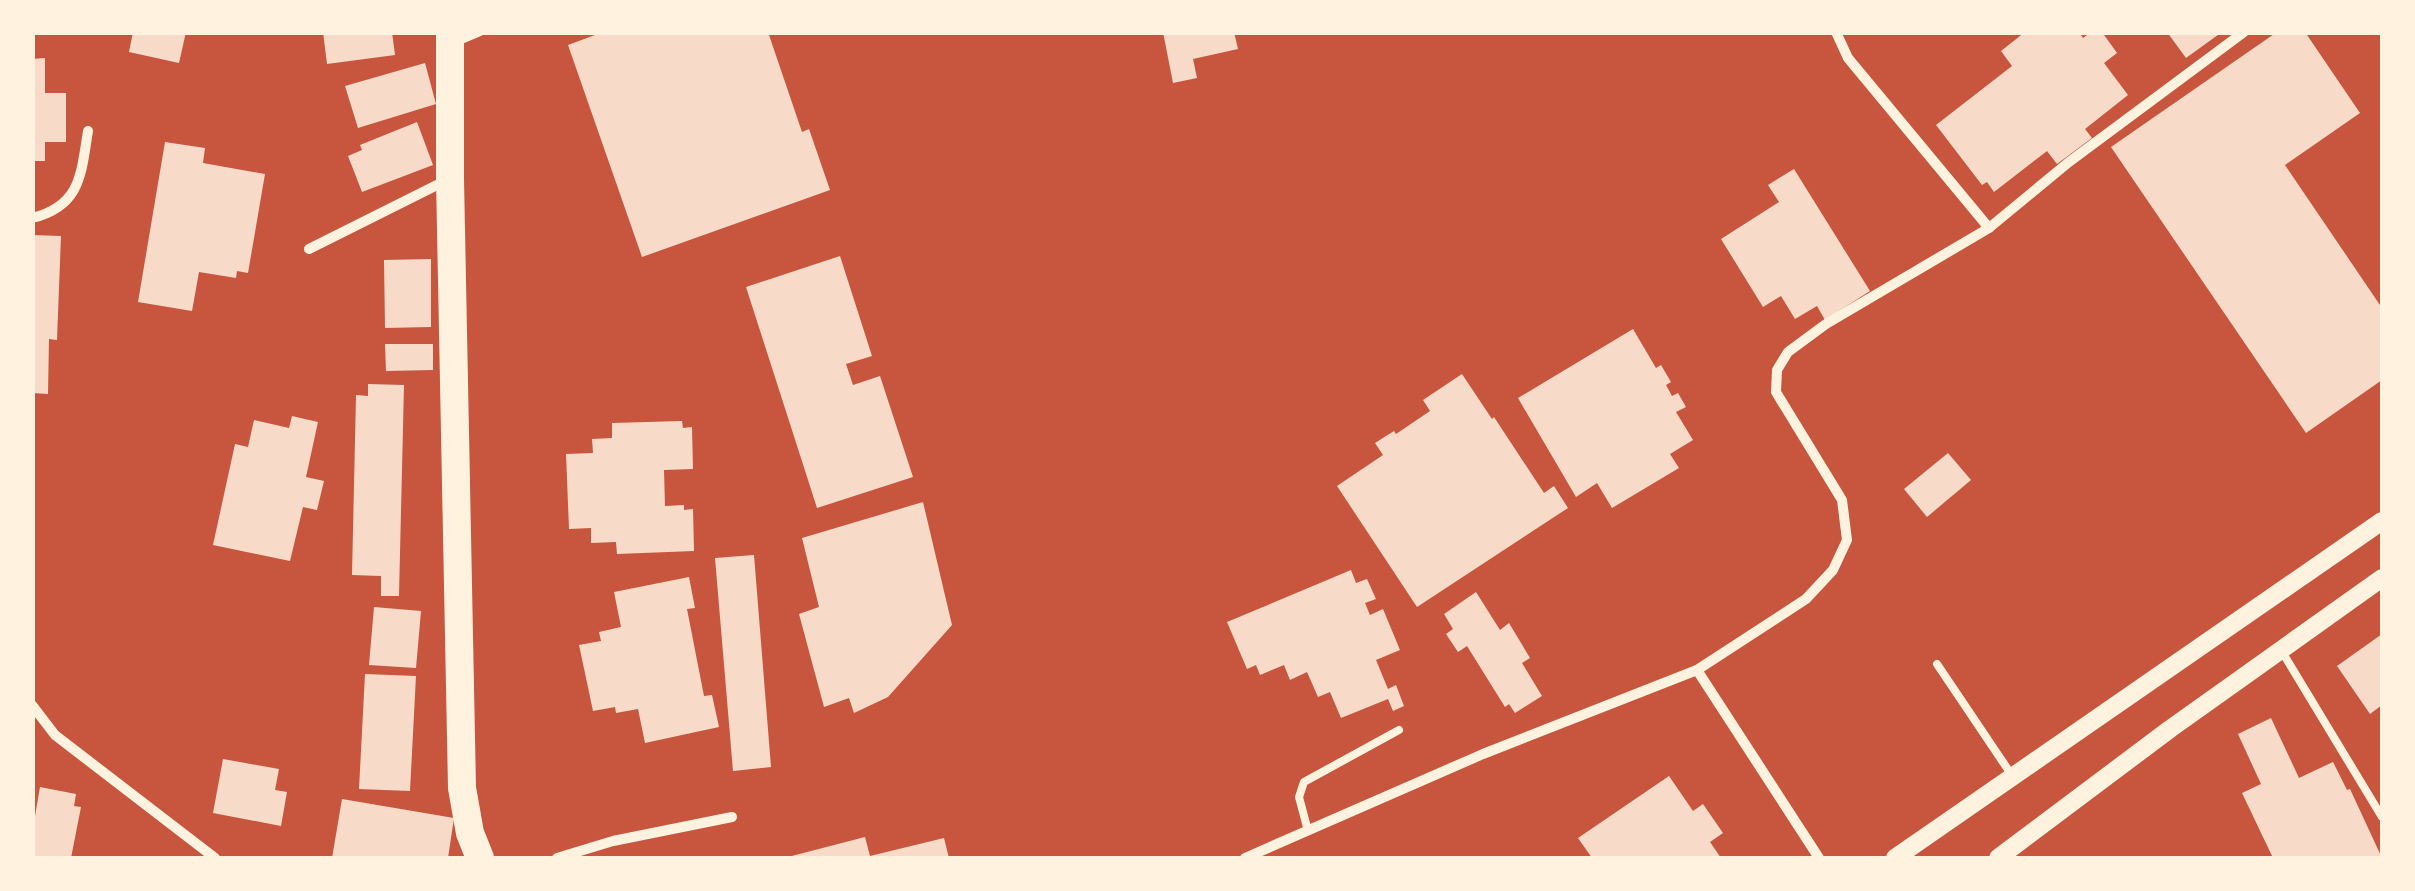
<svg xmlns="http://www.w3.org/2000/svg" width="2415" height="891" viewBox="0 0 2415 891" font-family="Commissioner,sans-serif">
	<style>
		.building { fill: #f7dbc8 }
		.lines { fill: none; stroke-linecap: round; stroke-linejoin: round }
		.service { stroke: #fff3e0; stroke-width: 8 }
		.minor { stroke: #fff3e0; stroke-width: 10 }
		.tertiary { stroke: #fff3e0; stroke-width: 18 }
		.trunk { stroke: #fff3e0; stroke-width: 28 }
	</style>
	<rect width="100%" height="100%" fill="#c8553d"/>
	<!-- building -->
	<g class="building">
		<polygon points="133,32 186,32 179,63 129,52"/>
		<polygon points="323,32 392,32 395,55 327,64"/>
		<polygon points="603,32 768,32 802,132 809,129 830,190 642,257 568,45"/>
		<polygon points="1163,32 1234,32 1238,49 1193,59 1197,78 1173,83"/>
		<polygon points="2025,32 2079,32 2083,38 2091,32 2102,32 2117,53 2104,63 2128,95 2085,129 2092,138 2057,164 2047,151 1994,192 1987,182 1982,185 1936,125 2012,66 2001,51"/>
		<polygon points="2167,32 2222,32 2186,58"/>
		<polygon points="2277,32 2305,32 2360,113 2285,165 2382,308 2382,380 2306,433 2111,147"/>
		<polygon points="45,58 45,93 66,93 66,142 45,142 45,161 32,161 32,59"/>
		<polygon points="425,63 436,104 358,128 345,86"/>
		<polygon points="417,122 433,165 362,192 348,156 362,150 360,145"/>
		<polygon points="165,142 205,148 203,163 265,174 248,273 237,271 236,278 199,272 192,311 138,302"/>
		<polygon points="1794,169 1870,291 1825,320 1817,306 1795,319 1781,296 1763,307 1721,239 1779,202 1768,185"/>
		<polygon points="32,235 61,236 57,340 49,339 48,394 32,393"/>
		<polygon points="840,256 872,356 846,364 853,385 880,376 913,477 817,508 746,287"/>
		<polygon points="431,259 431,327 385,328 384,260"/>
		<polygon points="1633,329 1656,368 1661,365 1671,382 1666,385 1672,396 1678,393 1686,407 1676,412 1693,440 1670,454 1679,468 1612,508 1597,483 1576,497 1518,398"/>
		<polygon points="385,344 433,344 433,370 386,371"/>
		<polygon points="1462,374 1492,419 1494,417 1544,493 1554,486 1568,508 1417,607 1337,486 1383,455 1375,443 1394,431 1396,434 1430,411 1423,400"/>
		<polygon points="368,384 404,385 399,596 381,596 381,576 352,575 356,395 368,396"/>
		<polygon points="292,416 318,422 306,477 324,481 317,510 303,507 290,561 213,545 235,444 248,447 254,420 289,428"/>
		<polygon points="682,421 683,428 692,427 693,469 664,470 665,506 684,505 684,510 693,509 694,551 617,554 616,542 591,543 591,528 569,529 566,454 593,453 592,439 612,438 612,423"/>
		<polygon points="1948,453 1971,480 1927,517 1904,489"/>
		<polygon points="923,502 952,625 888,697 854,713 849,698 824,707 799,614 819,607 802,538"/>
		<polygon points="754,555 771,767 733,771 715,558"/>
		<polygon points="1351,570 1356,583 1367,579 1376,599 1365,603 1370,615 1383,609 1400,650 1376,660 1388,689 1396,685 1404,706 1393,711 1388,699 1341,718 1330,692 1318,697 1307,672 1290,680 1284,665 1260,675 1256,665 1247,669 1227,622"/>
		<polygon points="689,577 695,608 687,609 704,696 712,695 719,727 645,743 638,709 616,713 615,707 593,711 579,645 601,641 599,632 621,627 614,592"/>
		<polygon points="1476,592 1500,630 1509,623 1530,658 1522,663 1542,696 1515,713 1509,704 1505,707 1467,646 1458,652 1446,634 1453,629 1444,614"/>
		<polygon points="374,607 421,611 416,668 369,665"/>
		<polygon points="2382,634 2382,705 2370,714 2337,666"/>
		<polygon points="365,674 416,676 410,791 359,789"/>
		<polygon points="2271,718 2299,778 2333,762 2347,790 2350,789 2382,858 2273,858 2242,793 2261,784 2238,734"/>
		<polygon points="223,759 279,769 275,790 287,792 281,826 213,813"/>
		<polygon points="1669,776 1693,811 1703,804 1723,833 1710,842 1721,858 1592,858 1578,838"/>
		<polygon points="40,787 76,794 74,806 81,807 71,858 32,858 32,815 35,816"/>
		<polygon points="342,799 454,818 448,858 332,858"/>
		<polygon points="865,837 870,856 944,838 949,858 784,858"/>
	</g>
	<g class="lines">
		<!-- service -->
		<g class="service">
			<polyline points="454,43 480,32"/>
			<polyline points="2281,650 2382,817"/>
			<polyline points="1937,664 2013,777"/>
			<polyline points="1308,831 1299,797 1304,782 1399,730"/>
		</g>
		<!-- minor -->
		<g class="minor">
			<polyline points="1836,32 1848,58 1989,228"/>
			<path d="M32 218C81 206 81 174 88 131"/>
			<polyline points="309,249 445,181"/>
			<polyline points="1697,670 1819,858"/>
			<polyline points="32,705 55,735 215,858"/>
			<polyline points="557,858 613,841 732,817"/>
			<polyline points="1245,858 1483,754 1697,670 1806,599 1833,570 1847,540 1842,500 1776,392 1777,370 1788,352 1826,324 1989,228 2069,162 2244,32"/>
		</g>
		<!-- tertiary -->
		<g class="tertiary">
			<polyline points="1895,858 2382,521"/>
			<polyline points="1998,858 2170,729 2382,578"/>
		</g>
		<!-- trunk -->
		<polyline class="trunk" points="450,32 450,179 462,788 470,833 480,858"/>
	</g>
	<!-- border -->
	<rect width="2415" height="891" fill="none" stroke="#fff3e0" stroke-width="70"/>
</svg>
